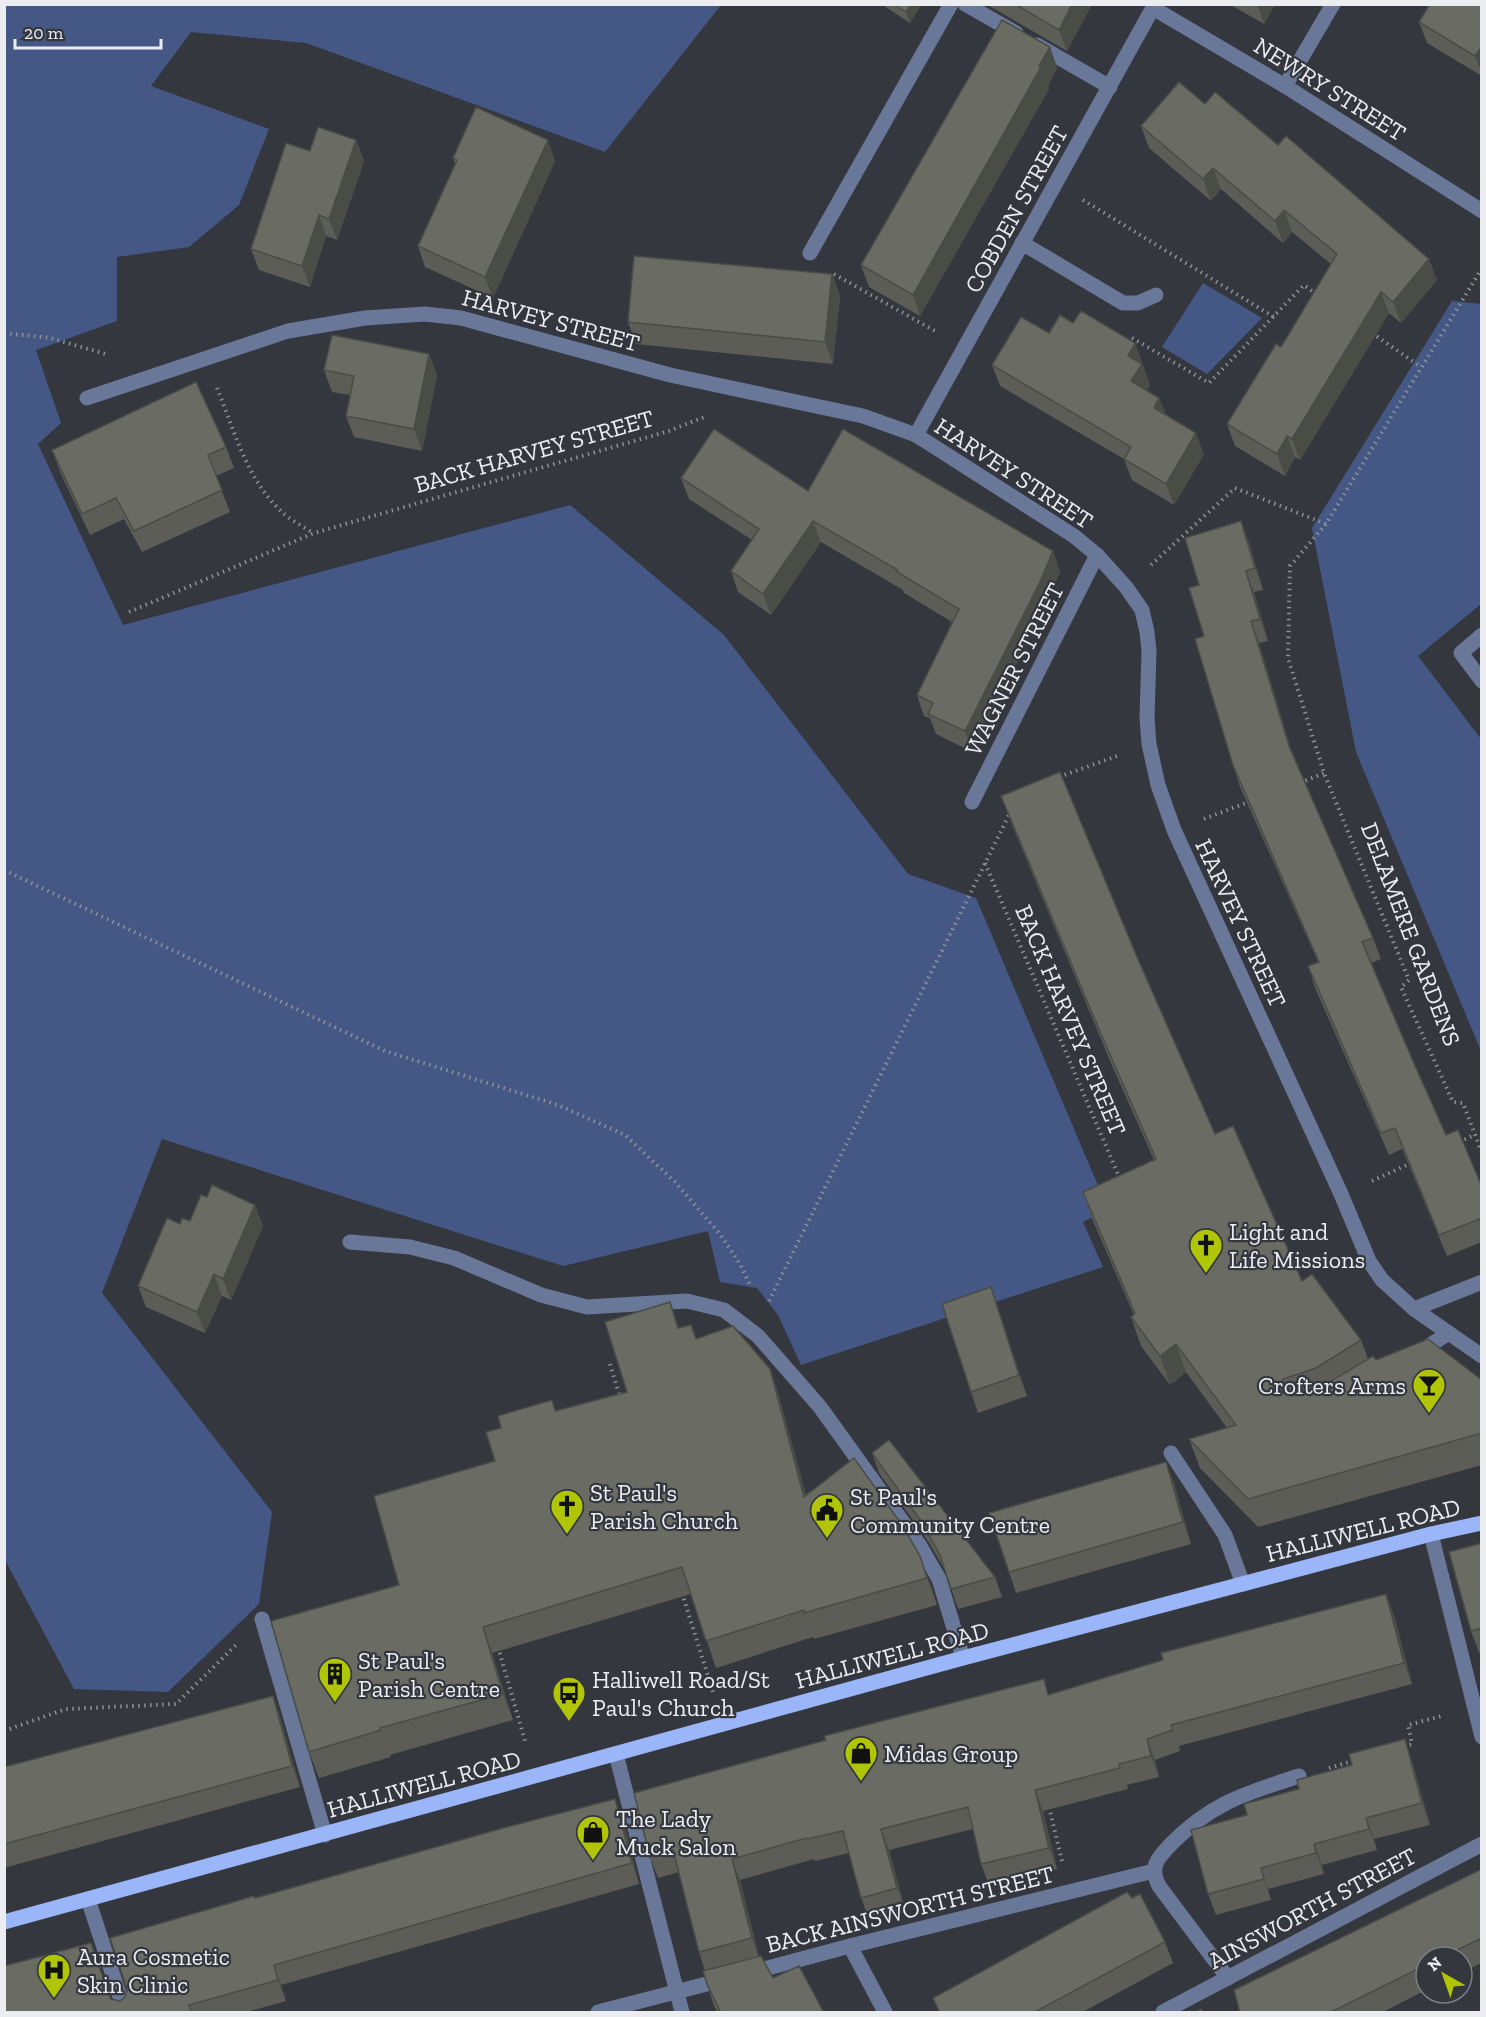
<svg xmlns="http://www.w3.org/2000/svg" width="1486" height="2017" viewBox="0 0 1486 2017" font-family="'Zilla Slab',serif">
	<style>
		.green { fill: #445785 }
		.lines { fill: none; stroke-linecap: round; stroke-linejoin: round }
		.path { stroke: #8e9196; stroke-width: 4; stroke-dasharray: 1.5 4.5; stroke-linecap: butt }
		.minor { stroke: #697798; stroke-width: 15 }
		.major { stroke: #9ab5f8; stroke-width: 15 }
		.wall { fill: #5b5d56 }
		.shaded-wall { fill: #4a4c46 }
		.building { fill: #6a6c64; stroke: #4a4c46; stroke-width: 1.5 }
		.labels { text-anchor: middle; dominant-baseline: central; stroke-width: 4.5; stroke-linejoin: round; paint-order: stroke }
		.street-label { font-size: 24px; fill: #ebedf1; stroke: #34373e }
		.poi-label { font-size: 24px; fill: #ebedf1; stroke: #34373e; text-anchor: start }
	</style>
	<rect width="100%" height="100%" fill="#34373e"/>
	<!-- green -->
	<g class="green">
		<polygon points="4,5 721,5 605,152 306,43 191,32 151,86 269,129 239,205 189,247 117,257 117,321 36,350 61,423 38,444 123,625 570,505 724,635 908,874 976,898 1108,1209 1083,1222 1103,1267 801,1365 778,1315 757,1288 720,1282 708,1231 563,1266 162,1139 102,1293 272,1512 259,1604 168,1692 74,1689 5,1560"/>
		<polygon points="1203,283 1262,318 1207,374 1162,347"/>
		<polygon points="1452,301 1481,304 1481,604 1418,656 1481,739 1481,1051 1356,752 1312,528"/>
	</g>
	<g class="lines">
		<!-- path -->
		<g class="path">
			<polyline points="1083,200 1274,317"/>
			<polyline points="834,274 935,331"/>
			<polyline points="4,333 50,338 109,355"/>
			<polyline points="1372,333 1421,367"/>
			<polyline points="1132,338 1209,383 1304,285 1317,295"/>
			<path d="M217 388C234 430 247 480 282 512 290 520 303 526 313 533"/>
			<polyline points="1326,524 1290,566 1288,658 1324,773 1409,980 1401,987 1453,1102 1463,1103 1482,1153"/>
			<polyline points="1151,565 1235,488 1326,524 1482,268"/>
			<polyline points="129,612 314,533 669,431 704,417"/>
			<polyline points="1059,777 1117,756"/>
			<polyline points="1300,783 1324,773"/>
			<polyline points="1204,819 1251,801"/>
			<polyline points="985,863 1120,1179"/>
			<polyline points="4,870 385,1051 558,1105 625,1135 675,1182 720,1234 740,1264 751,1287"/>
			<polyline points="1459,1142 1474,1135"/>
			<polyline points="1372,1181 1411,1163"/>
			<polyline points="769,1301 1010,813"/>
			<polyline points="610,1364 620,1397"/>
			<polyline points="682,1593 713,1692"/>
			<polyline points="498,1647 526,1744"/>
			<polyline points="4,1731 66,1709 176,1704 236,1645"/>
			<polyline points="1404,1747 1412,1744 1408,1725 1442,1716"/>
			<polyline points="1329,1768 1356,1760"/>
			<polyline points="1049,1807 1062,1861"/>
		</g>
		<!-- minor -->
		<g class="minor">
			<polyline points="965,4 1016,33"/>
			<polyline points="1153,8 1285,86 1482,211"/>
			<polyline points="1037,45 1110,87"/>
			<polyline points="1285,86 1333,4"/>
			<polyline points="1022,243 1123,303 1138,303 1156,295"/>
			<polyline points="810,253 951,4"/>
			<polyline points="87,398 288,331 365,318 425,314 461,318 670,375 863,416 916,435 1074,536 1097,555 1126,587 1142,610 1147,632 1149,651 1147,718 1149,744 1158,785 1174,830 1341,1194 1369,1261 1382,1280 1414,1309 1482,1356"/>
			<polyline points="916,435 1155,4"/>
			<polyline points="1482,635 1461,653 1482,681"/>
			<polyline points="972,802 1097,555"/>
			<polyline points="350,1242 410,1247 454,1258 541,1295 587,1307 687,1301 724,1310 758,1336 820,1407 920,1546 939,1579 963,1658"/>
			<polyline points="1414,1309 1482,1282"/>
			<polyline points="1416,1354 1449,1333"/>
			<polyline points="1171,1453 1225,1535 1243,1584"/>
			<polyline points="1431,1534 1482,1737"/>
			<polyline points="262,1619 325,1835"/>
			<polyline points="616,1754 682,2012"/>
			<polyline points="88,1899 125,2012"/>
			<polyline points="850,1946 885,2012"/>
			<polyline points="749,1973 850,1946 1154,1871"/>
			<path d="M1228 1978 1159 1886C1157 1882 1155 1877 1155 1873 1153 1862 1163 1853 1170 1845 1211 1803 1244 1794 1299 1776"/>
			<polyline points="598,2012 726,1979"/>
			<polyline points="1163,2012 1482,1844"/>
		</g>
		<!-- major -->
		<polyline class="major" points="4,1922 963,1658 1431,1534 1482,1523"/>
	</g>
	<!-- wall -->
	<g class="wall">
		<polygon points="881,4 922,4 910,23"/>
		<polygon points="986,4 1092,4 1067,51"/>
		<polygon points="1229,4 1275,4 1264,24"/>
		<polygon points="1482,4 1482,76 1427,43 1419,22"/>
		<polygon points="1050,47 1057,68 1048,86 1049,89 920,316 869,287 861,265"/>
		<polygon points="1205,104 1437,280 1401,323 1389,313 1300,460 1295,457 1285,476 1235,446 1227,424 1281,347 1331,264 1292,232 1283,243 1221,189 1211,201 1149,148 1141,126"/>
		<polygon points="356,140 364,161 337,240 326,236 310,287 259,270 251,249 310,151"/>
		<polygon points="453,158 555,161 493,298 425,267 418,246 455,164"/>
		<polygon points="832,274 840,296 833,364 636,344 628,322"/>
		<polygon points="1073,323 1135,343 1150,385 1147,390 1159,398 1166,415 1204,454 1174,505 1132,480 1124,459 1000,386 992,365"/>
		<polygon points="429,354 437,375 422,451 354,437 346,416 350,395 332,392 324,370"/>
		<polygon points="226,447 234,468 216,476 230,512 142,552 124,519 90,535 60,472 52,450"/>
		<polygon points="681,478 808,491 1053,551 1060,572 1046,605 972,752 936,734 930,718 924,716 917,695 952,622 904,593 903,590 821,542 771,615 738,592 731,571 752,540 689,499"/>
		<polygon points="1249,542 1263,590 1254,592 1268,641 1259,643 1293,756 1373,938 1381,959 1371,963 1416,1068 1446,1135 1482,1187 1482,1242 1447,1256 1402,1149 1389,1155 1315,988 1308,966 1318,962 1240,787 1233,765 1204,636 1199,585"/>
		<polygon points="1001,796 1137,957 1215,1134 1302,1281 1361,1340 1368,1359 1482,1380 1482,1465 1258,1527 1200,1468 1189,1439 1227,1428 1186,1372 1170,1385 1141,1346 1131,1317 1134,1315 1093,1221 1083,1192 1154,1160 1111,1063 1012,825"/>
		<polygon points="207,1197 255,1205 263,1226 231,1300 222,1296 205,1333 146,1307 138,1286 180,1224 190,1221"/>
		<polygon points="998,1309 1027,1396 978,1413 971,1392"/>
		<polygon points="679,1328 696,1339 770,1369 779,1396 806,1495 854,1458 930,1583 937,1605 814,1639 813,1637 716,1668 691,1594 492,1653 513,1720 390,1755 391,1757 319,1778 309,1752 399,1585 495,1461 556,1411 627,1392"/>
		<polygon points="872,1453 995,1577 1002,1597 958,1609 945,1570 928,1541 879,1473"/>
		<polygon points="1174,1483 1191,1544 1016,1593 1009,1572"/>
		<polygon points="1482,1543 1482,1660 1471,1631"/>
		<polygon points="1394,1615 1412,1684 1179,1746 1180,1751 1155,1760 1159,1777 1127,1785 1128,1789 1043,1811 1057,1869 989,1885 981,1864 973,1829 889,1850 905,1909 869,1919 861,1898 849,1853 815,1861 814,1859 740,1880 759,1957 773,1978 824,2013 718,2013 714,2006 707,1984 705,1971 699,1952 679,1872 658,1878 650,1857 1049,1694"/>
		<polygon points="273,1696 280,1717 300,1787 4,1868 4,1767"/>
		<polygon points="1412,1761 1430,1825 1374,1839 1377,1850 1322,1865 1324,1874 1268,1889 1271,1900 1216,1915 1208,1894 1247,1815"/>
		<polygon points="623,1819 639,1884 281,1985 286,2001 243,2013 4,2013 99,1964 110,1997 111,1999 120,2001 255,1898"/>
		<polygon points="1482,1869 1482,1963 1462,1972 1462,1957 1426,1957 1426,1990 1381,2013 1240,2013"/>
		<polygon points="1165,1942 1173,1963 1081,2013 939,2013 933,1998"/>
	</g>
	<!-- shaded-wall -->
	<g class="shaded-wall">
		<polygon points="911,4 922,4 910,23 906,12"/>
		<polygon points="1072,4 1092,4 1067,51 1059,30"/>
		<polygon points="1257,4 1275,4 1264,24"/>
		<polygon points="1482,46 1482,73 1475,56"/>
		<polygon points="1050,47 1057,68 1048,86 1049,89 920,316 913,295"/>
		<polygon points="356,140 364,161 337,240 329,219"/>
		<polygon points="548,140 555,161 493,298 485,277"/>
		<polygon points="1213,168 1221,189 1211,201 1203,179"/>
		<polygon points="1284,210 1292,232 1283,243 1275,221"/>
		<polygon points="319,215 326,236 310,287 302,266"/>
		<polygon points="1429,259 1437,280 1401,323 1393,302"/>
		<polygon points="832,274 840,296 833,364 825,342"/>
		<polygon points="1381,292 1389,313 1300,460 1292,439"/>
		<polygon points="1135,343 1150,385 1139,403 1131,381 1128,356"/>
		<polygon points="429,354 437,375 422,451 414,429"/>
		<polygon points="1159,398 1167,419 1154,408"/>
		<polygon points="1196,433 1204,454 1174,505 1166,484"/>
		<polygon points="1287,436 1295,457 1285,476 1277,454"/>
		<polygon points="813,521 821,542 771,615 763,594"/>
		<polygon points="1241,521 1249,542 1263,590 1255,568"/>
		<polygon points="1053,551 1060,572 1046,605 972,752 965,731"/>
		<polygon points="1246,571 1254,592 1268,641 1260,619"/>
		<polygon points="1251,621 1259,643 1296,768 1289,746"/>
		<polygon points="255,1205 263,1226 231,1300 223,1279"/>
		<polygon points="214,1274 222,1296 205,1333 197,1312"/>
		<polygon points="991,1287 998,1309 1027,1396 1019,1375"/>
		<polygon points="1176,1344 1186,1372 1170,1385 1160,1356"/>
		<polygon points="770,1369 779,1396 814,1524 804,1497"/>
		<polygon points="1283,1379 1293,1408 1293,1422 1280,1385"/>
		<polygon points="1166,1462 1174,1483 1191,1544 1183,1522"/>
		<polygon points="920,1556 930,1583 937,1605 927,1578"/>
		<polygon points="1386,1594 1394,1615 1412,1684 1404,1663"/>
		<polygon points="483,1627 492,1653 513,1720 503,1694"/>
		<polygon points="273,1696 280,1717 300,1787 292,1766"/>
		<polygon points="1147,1739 1155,1760 1159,1777 1151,1756"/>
		<polygon points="1405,1739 1412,1761 1430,1825 1422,1803"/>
		<polygon points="1035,1790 1043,1811 1057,1869 1049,1848"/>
		<polygon points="615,1799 623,1819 639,1884 632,1863"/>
		<polygon points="1366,1818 1374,1839 1377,1850 1369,1829"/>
		<polygon points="881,1829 889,1850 905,1909 897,1888"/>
		<polygon points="1314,1844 1322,1865 1324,1874 1316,1853"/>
		<polygon points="732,1859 740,1880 759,1960 752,1938"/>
		<polygon points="1261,1868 1268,1889 1271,1900 1264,1879"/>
		<polygon points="274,1965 281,1985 286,2001 278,1980"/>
	</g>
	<!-- building -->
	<g class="building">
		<polygon points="894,4 911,4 906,12"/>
		<polygon points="1015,4 1072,4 1059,30"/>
		<polygon points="1430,4 1482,4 1482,46 1475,56 1419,22"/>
		<polygon points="1002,20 1050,47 1039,66 1041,67 913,295 861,265"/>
		<polygon points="1179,82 1205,104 1215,92 1278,145 1286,136 1429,259 1393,302 1381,292 1292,439 1287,436 1277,454 1227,424 1276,344 1281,347 1337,254 1284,210 1275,221 1213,168 1203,179 1141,126"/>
		<polygon points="476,107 548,140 485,277 418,246 457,160 453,158"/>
		<polygon points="318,127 356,140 329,219 319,215 302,266 251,249 286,143 310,151"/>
		<polygon points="634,256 832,274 825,342 628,322"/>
		<polygon points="1081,311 1135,343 1128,356 1142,364 1131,381 1159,398 1154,408 1196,433 1166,484 1124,459 1131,447 992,365 1021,317 1049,333 1060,315 1073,323"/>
		<polygon points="332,335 429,354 414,429 346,416 354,376 324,370"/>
		<polygon points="196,382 226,447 208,455 222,490 134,531 116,498 82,514 52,450"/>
		<polygon points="714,429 808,491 843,429 1053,551 1039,584 965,731 928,714 933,703 917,695 959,609 897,572 898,570 813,521 763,594 731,571 759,529 681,478"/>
		<polygon points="1241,521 1255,568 1246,571 1260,619 1251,621 1289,746 1373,938 1362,942 1416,1068 1446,1135 1458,1130 1482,1187 1482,1218 1439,1235 1395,1128 1381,1133 1308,966 1319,962 1233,765 1195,639 1204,636 1189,588 1199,585 1185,538"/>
		<polygon points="1060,772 1137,957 1215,1134 1233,1126 1302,1281 1312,1274 1361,1340 1316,1368 1283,1379 1280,1385 1282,1393 1292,1396 1323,1386 1373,1356 1376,1360 1428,1339 1482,1380 1482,1433 1248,1499 1189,1439 1236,1425 1176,1344 1160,1356 1131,1317 1135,1313 1083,1192 1156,1159 1101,1034 1001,796"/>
		<polygon points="212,1185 255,1205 223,1279 214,1274 197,1312 138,1286 167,1218 180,1224 182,1218 190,1221 201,1195 207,1197"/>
		<polygon points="991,1287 1019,1375 971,1392 942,1304"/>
		<polygon points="670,1302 678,1328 691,1325 696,1339 733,1326 770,1369 804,1497 854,1458 902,1525 920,1556 927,1578 804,1613 804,1610 706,1641 682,1567 483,1627 503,1694 380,1728 381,1730 309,1752 271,1621 399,1585 374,1496 495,1461 486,1432 501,1428 498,1416 552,1400 555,1411 627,1392 605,1322"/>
		<polygon points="889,1440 995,1577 951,1589 940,1555 921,1521 872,1453"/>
		<polygon points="1166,1462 1183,1522 1009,1572 989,1513"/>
		<polygon points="1482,1543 1482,1628 1471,1631 1449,1552"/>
		<polygon points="1386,1594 1404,1663 1171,1725 1173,1730 1147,1739 1151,1756 1119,1764 1120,1768 1035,1790 1049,1848 981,1864 968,1807 881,1829 897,1888 861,1898 843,1831 807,1839 806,1838 732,1859 752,1938 699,1952 673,1850 650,1857 634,1793 826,1740 824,1736 1044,1679 1048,1695 1163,1660 1161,1653"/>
		<polygon points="273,1696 292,1766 4,1844 4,1767"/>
		<polygon points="1405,1739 1422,1803 1366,1818 1369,1829 1314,1844 1316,1853 1261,1868 1264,1879 1208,1894 1191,1830 1247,1815 1244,1804 1299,1789 1297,1780 1352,1765 1349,1754"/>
		<polygon points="615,1799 632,1863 274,1965 278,1980 189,2005 191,2013 4,2013 4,1966 91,1943 109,1995 111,1999 120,2001 125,1997 127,1989 110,1938 254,1896 255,1898 507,1827"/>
		<polygon points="1482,1869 1482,1938 1442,1957 1426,1957 1426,1965 1329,2013 1240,2013 1234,1990"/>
		<polygon points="1127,1892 1132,1898 1140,1894 1165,1942 1033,2013 940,2013 933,1998"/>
		<polygon points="761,1956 773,1978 799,1966 824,2013 721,2013 707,1984 703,1971"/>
		<polygon points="1201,2009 1203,2013 1195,2013"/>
	</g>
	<!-- icons -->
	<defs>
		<symbol id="church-pin" viewBox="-11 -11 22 30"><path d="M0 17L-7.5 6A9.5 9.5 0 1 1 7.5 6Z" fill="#afc505" stroke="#34373e"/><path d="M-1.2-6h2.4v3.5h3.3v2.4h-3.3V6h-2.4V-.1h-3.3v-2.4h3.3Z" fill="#111"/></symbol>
		<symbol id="bar-pin" viewBox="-11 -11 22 30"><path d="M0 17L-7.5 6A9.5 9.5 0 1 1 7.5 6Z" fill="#afc505" stroke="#34373e"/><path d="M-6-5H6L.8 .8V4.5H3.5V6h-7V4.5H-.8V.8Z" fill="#111"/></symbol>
		<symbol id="civic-pin" viewBox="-11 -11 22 30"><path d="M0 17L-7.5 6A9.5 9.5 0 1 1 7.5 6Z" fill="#afc505" stroke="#34373e"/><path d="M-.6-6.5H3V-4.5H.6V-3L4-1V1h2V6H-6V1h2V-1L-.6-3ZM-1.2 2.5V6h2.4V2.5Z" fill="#111"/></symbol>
		<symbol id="building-pin" viewBox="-11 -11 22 30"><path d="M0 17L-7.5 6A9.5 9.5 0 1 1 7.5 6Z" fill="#afc505" stroke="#34373e"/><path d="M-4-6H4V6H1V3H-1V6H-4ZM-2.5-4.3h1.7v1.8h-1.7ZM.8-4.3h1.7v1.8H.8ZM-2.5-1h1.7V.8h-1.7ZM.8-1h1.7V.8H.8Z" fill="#111"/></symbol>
		<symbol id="bus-pin" viewBox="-11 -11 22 30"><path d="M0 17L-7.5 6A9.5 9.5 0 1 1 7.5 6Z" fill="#afc505" stroke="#34373e"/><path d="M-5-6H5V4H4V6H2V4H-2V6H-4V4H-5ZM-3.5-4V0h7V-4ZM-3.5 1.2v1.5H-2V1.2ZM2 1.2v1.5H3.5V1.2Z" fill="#111"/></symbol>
		<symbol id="shop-pin" viewBox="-11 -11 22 30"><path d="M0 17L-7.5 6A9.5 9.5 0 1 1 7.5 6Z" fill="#afc505" stroke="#34373e"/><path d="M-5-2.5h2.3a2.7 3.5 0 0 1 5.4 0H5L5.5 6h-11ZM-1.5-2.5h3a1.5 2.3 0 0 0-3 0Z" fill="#111"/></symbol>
		<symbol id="hospital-pin" viewBox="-11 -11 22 30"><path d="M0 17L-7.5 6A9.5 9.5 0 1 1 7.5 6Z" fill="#afc505" stroke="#34373e"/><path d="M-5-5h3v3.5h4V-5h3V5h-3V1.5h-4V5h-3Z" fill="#111"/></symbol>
	</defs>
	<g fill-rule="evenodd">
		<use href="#church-pin" x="1187" y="1226" width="38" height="52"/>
		<use href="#bar-pin" x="1410" y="1366" width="38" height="52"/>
		<use href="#church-pin" x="548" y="1487" width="38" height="52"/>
		<use href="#civic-pin" x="808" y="1491" width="38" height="52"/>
		<use href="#building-pin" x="316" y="1655" width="38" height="52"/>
		<use href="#bus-pin" x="550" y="1674" width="38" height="52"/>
		<use href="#shop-pin" x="842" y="1734" width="38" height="52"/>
		<use href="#shop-pin" x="574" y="1813" width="38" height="52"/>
		<use href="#hospital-pin" x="35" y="1951" width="38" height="52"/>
	</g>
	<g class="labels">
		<!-- street labels -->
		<g class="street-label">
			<text transform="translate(1330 89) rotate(32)">NEWRY STREET</text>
			<text transform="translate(1016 209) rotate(-61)">COBDEN STREET</text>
			<text transform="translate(551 320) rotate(15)">HARVEY STREET</text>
			<text transform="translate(534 451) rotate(-16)">BACK HARVEY STREET</text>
			<text transform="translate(1014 473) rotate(33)">HARVEY STREET</text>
			<text transform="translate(1014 669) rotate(-63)">WAGNER STREET</text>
			<text transform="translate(1241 923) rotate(65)">HARVEY STREET</text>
			<text transform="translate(1411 934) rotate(69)">DELAMERE GARDENS</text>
			<text transform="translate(1071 1020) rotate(67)">BACK HARVEY STREET</text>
			<text transform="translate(1363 1530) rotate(-14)">HALLIWELL ROAD</text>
			<text transform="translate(892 1655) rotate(-15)">HALLIWELL ROAD</text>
			<text transform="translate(424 1784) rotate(-15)">HALLIWELL ROAD</text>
			<text transform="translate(1312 1908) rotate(-28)">AINSWORTH STREET</text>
			<text transform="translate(910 1909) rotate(-14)">BACK AINSWORTH STREET</text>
		</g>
		<!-- poi labels -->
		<g class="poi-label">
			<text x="1229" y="1231">Light and<tspan x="1229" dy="28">Life Missions</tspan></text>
			<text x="1406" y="1385" text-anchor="end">Crofters Arms</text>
			<text x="590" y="1492">St Paul's<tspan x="590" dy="28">Parish Church</tspan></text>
			<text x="850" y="1496">St Paul's<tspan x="850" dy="28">Community Centre</tspan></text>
			<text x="358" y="1660">St Paul's<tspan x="358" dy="28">Parish Centre</tspan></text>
			<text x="592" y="1679">Halliwell Road/St<tspan x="592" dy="28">Paul's Church</tspan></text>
			<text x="884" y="1753">Midas Group</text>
			<text x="616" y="1818">The Lady<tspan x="616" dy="28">Muck Salon</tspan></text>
			<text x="77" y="1956">Aura Cosmetic<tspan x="77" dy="28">Skin Clinic</tspan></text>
		</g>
	</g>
	<!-- border -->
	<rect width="1486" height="2017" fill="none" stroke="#ebedf1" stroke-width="12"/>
	<!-- north arrow -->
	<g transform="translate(1444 1975) rotate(320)"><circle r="28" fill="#34373e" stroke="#7d8086" stroke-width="1.5"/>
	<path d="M0-4.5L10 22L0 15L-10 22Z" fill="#afc505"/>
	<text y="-9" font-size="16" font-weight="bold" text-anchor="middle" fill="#ebedf1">N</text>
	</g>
	<!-- scale -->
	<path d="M15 39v9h146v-9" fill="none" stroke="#ebedf1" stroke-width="3"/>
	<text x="24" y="39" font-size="18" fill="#ebedf1" stroke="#34373e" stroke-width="4.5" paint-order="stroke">20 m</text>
</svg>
